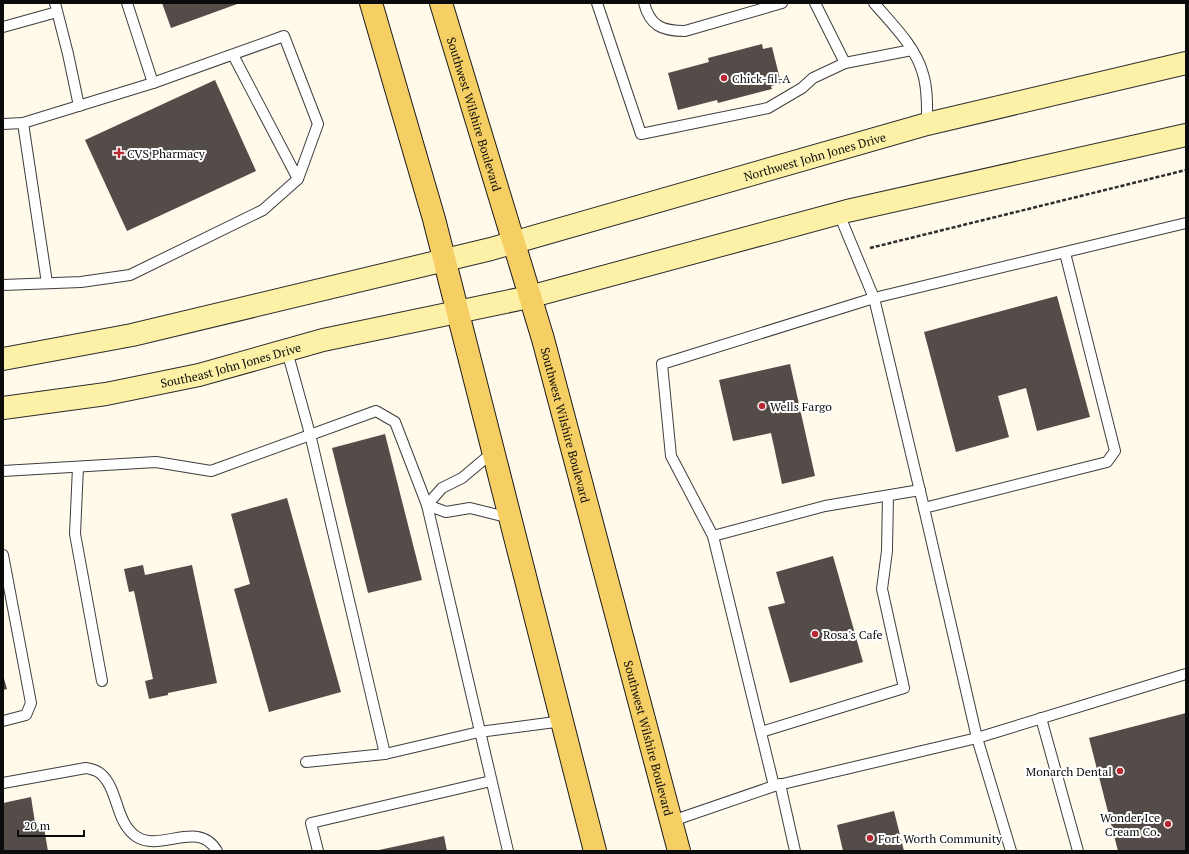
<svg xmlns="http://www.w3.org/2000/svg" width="1189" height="854" viewBox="0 0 1189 854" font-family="'PT Serif',serif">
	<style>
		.building { fill: #544c48 }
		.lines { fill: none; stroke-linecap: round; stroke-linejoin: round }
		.lane-casing { stroke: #3e3e3e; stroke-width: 12 }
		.secondary-casing { stroke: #2d2d2d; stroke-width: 24 }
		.primary-casing { stroke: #1c1c1c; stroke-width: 24 }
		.path { stroke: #2d2d2d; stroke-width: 2.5; stroke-dasharray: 4 2; stroke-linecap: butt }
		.lane { stroke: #fff; stroke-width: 10 }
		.secondary { stroke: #fdf1a7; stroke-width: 22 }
		.primary { stroke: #f5ce64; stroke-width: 22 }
		.poi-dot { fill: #b72832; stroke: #fff; stroke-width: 1.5 }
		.labels { text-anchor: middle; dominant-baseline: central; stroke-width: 4; stroke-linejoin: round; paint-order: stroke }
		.poi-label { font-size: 12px; fill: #0b0b0b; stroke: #fff; text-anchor: start }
		.street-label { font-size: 12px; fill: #0b0b0b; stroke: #fff }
	</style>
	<rect width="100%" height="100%" fill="#fffaea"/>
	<!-- building -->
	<g class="building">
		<polygon points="162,3 240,3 171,28"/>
		<polygon points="762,44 763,49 772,47 781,83 771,86 772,89 718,103 717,100 678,110 668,73 709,62 708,58"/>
		<polygon points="215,80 256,171 127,231 85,140"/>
		<polygon points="1057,296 1090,417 1037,431 1026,388 998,396 1009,437 956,452 924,332"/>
		<polygon points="790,364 815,476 782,484 771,433 733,441 719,380"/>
		<polygon points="385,434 422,580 368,593 332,448"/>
		<polygon points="287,498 341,692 269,712 234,589 250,584 231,514"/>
		<polygon points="833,556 863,662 790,683 768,607 785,603 776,572"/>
		<polygon points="143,565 145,575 192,565 217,683 168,693 168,695 149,699 145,681 153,679 134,591 129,592 124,569"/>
		<polygon points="3,675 7,689 3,690"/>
		<polygon points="1186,713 1186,851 1118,851 1089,738"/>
		<polygon points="31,797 36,829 44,828 48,851 3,851 3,803"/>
		<polygon points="894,811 904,851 843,851 837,825"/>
		<polygon points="444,836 447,851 379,851 379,850"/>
	</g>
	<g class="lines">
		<defs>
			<g id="lane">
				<polyline points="55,3 68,54 79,106"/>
				<polyline points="127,3 153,83"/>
				<polyline points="597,3 641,134 768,108 802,88 813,78 845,63 912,50"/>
				<path d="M644 3C650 26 662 31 685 31L782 3"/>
				<polyline points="815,3 845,63"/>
				<path d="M874 3C892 24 916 47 923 74 928 90 927 108 927 124"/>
				<polyline points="3,27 57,12"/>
				<polyline points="233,55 298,179"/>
				<polyline points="23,123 47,283"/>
				<polyline points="3,124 23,123 153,83 284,36 318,124 298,179 263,210 130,275 81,282 3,285"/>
				<polyline points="839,214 874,298 1186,223"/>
				<polyline points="287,351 310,434 385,754 479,732 563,721"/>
				<polyline points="78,467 75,534 102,681"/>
				<polyline points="3,471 156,462 211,471 376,411 395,422 427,505 508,851"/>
				<polyline points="427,505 446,512 470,508 510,518"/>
				<polyline points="427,505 442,488 462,478 493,452"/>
				<polyline points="924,508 1107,462 1115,451 1065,253"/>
				<polyline points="713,536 825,506 920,490"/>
				<polyline points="3,555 31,703 26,715 3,721"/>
				<polyline points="1041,718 1078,851"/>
				<polyline points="761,732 904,688 882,589 887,551 888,496"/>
				<polyline points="306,762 385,754"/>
				<path d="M3 783 86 768C91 769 97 770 101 774 119 790 115 823 137 837 161 852 199 819 217 851"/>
				<polyline points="780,784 795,851"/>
				<polyline points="774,786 713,536 671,456 662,364 874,298 924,508 977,738 1011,851"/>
				<polyline points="672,821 774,786 977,738 1186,674"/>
				<polyline points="318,851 311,823 491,781"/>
			</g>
			<g id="secondary">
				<path id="s1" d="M3 359 132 335 491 249 927 124 1186 63"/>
				<path id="s2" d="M3 408 106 394 199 375 323 340 529 297 847 211 1186 135"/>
			</g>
			<g id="primary">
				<polyline points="371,3 434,219 595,851"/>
				<path id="s3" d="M441 3 543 339 679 851"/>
			</g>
		</defs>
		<!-- lane casing -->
		<use href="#lane" class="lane-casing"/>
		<!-- secondary casing -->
		<use href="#secondary" class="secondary-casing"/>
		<!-- primary casing -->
		<use href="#primary" class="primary-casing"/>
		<!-- path -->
		<polyline class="path" points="870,248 1186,170"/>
		<!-- lane -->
		<use href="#lane" class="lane"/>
		<!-- secondary -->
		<use href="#secondary" class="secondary"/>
		<!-- primary -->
		<use href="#primary" class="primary"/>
	</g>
	<!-- markers -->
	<g class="poi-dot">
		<circle cx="724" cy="78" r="4"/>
		<path d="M117 147h4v4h4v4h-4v4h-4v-4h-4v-4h4z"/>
		<circle cx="762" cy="406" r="4"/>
		<circle cx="815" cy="634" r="4"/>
		<circle cx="1120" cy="771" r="4"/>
		<circle cx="1168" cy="824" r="4"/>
		<circle cx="870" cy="838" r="4"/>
	</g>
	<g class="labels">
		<!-- poi labels -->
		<g class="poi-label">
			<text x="732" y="78">Chick-fil-A</text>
			<text x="127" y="153">CVS Pharmacy</text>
			<text x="770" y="406">Wells Fargo</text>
			<text x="823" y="634">Rosa's Cafe</text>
			<text x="1112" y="771" text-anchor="end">Monarch Dental</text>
			<text x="1160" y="817" text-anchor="end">Wonder Ice<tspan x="1160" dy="14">Cream Co.</tspan></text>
			<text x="878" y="838">Fort Worth Community</text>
		</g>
		<!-- street labels -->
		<g class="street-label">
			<text stroke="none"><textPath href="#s3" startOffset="116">Southwest Wilshire Boulevard</textPath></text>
			<text stroke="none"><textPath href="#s1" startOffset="837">Northwest John Jones Drive</textPath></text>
			<text stroke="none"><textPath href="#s2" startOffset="232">Southeast John Jones Drive</textPath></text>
			<text stroke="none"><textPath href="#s3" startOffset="440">Southwest Wilshire Boulevard</textPath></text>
			<text stroke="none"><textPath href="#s3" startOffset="764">Southwest Wilshire Boulevard</textPath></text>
		</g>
	</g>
	<!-- border -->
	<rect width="1189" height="854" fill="none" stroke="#0b0b0b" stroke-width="8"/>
	<!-- scale -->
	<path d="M18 830v6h66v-6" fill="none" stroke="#0b0b0b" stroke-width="2"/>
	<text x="24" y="830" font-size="12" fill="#0b0b0b" stroke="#ffffff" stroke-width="3" paint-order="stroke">20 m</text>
</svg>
